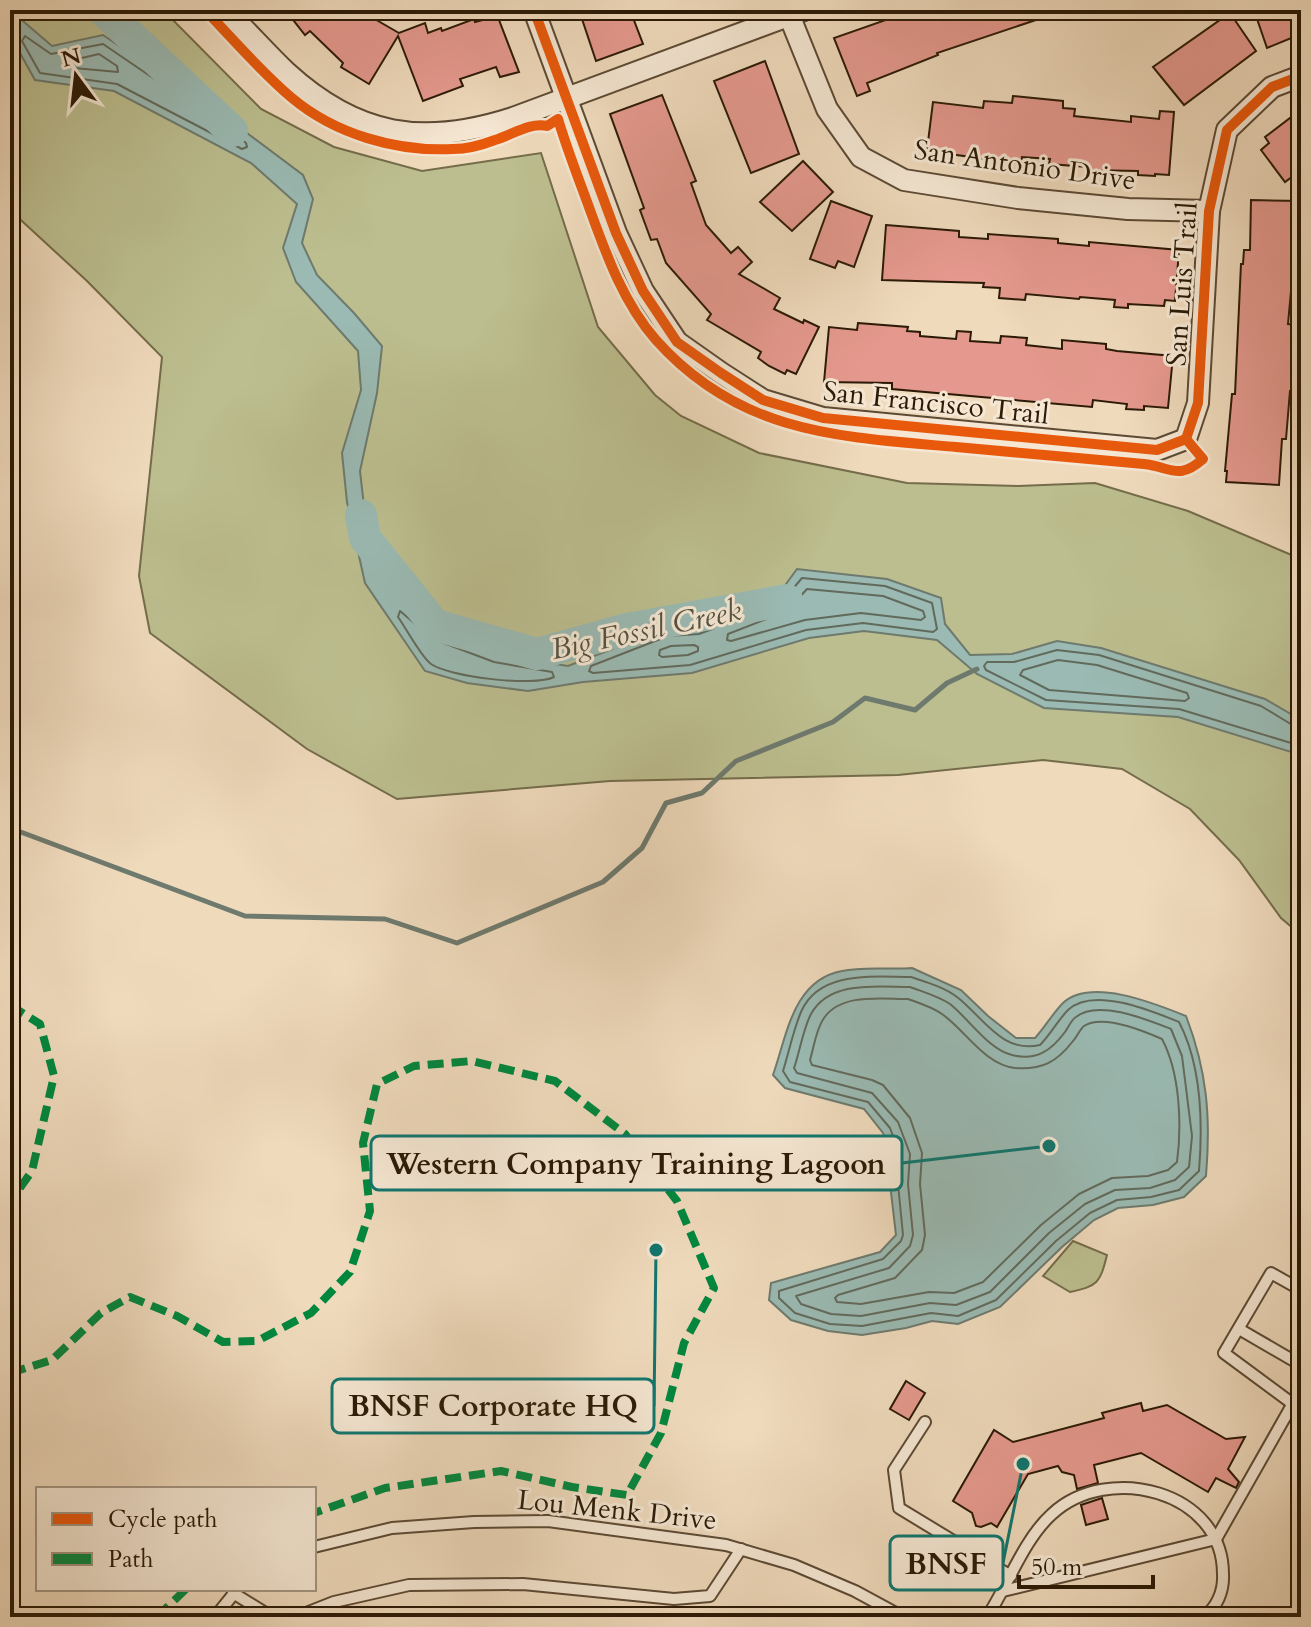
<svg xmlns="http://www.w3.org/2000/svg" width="1311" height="1627" viewBox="0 0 1311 1627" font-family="Cardo,serif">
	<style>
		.green { fill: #bcbe8f; stroke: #746c4a; stroke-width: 2 }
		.water { fill: #9abab3; stroke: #6e7a6e; stroke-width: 2 }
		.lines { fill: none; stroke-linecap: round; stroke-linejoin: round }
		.shore { stroke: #626a5c; stroke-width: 2 }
		.stream { stroke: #6e7a6e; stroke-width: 5 }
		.river { stroke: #9abab3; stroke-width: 32 }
		.building { fill: #e5998e; stroke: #2b1a06; stroke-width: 2 }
		.lane-casing { stroke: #5c4a34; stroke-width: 14 }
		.street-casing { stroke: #5c4a34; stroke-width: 24 }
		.lane { stroke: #f5e7d3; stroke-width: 10 }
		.street { stroke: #f5e7d3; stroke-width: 20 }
		.quiet { stroke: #00873e; stroke-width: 8; stroke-dasharray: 16 8; stroke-linecap: butt }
		.cycleway-casing { stroke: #f5e7d3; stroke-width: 15 }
		.cycleway { stroke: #e8590c; stroke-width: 10 }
		.labels { text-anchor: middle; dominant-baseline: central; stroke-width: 6; stroke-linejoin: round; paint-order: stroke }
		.street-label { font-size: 28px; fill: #2b1a06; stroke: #f5e7d3 }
		.water-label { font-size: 30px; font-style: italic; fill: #525243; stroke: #f5e7d3 }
		.leader { fill: none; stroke: #0f766e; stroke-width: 3 }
		.callout-dot { fill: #0f766e; stroke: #f5e7d3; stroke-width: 3 }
		.callout { fill: #f5e7d3; stroke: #0f766e; stroke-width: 3 }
		.callout-label { font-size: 30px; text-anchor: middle; font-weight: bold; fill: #2b1a06 }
	</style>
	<rect width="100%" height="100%" fill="#efdabc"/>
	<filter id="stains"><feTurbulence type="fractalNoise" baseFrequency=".0025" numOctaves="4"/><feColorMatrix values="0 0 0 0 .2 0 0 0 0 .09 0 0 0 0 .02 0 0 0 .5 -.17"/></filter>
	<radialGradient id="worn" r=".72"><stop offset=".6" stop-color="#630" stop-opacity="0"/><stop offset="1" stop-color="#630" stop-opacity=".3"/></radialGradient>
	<!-- green -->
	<g class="green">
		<polygon points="10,10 163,10 261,109 334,147 422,171 541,153 598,327 655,395 681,416 759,453 907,483 1018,486 1095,483 1188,511 1301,559 1301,935 1281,918 1239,860 1190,809 1122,769 1043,760 898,775 610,781 397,799 307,749 150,633 139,576 162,357 87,281 10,210"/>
		<path d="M1073 1241 1107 1255C1100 1283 1098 1286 1070 1292L1043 1276Z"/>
	</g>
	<!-- water -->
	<g class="water">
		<polygon points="10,10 52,46 103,35 239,127 303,175 313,199 302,243 317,275 354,313 382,346 377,393 360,471 365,515 387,584 436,631 496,655 568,666 667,628 696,627 778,595 797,569 887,579 941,598 945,624 970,655 1012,654 1057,641 1101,648 1265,699 1301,720 1301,755 1178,717 1044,708 977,674 937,640 864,631 809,638 692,673 583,682 528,691 467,683 425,671 365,583 347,502 342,453 361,390 358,351 296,282 283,248 297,204 251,163 114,91 35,80 10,35"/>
		<path d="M912 968 961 990 988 1016 1016 1038H1035C1045 1027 1053 1013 1063 1003 1091 977 1156 1004 1186 1016 1207 1071 1211 1117 1206 1176L1184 1197 1153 1205 1118 1208 1094 1220 1062 1247 1000 1307 958 1324 932 1321 906 1328 862 1335 828 1331 791 1320 769 1300 771 1283 880 1252 896 1235 890 1184 892 1156 883 1133 864 1109 785 1088 773 1075C787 1035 793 980 842 971 864 966 890 970 912 968Z"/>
	</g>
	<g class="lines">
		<!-- shore -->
		<g class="shore">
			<polygon points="25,36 51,54 103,44 234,133 246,143 247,147 242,149 117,84 40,73 22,41"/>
			<polygon points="99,54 117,66 118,72 74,68 71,65 73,60"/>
			<polygon points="802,578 885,586 932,603 937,629 933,632 863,623 806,630 690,665 593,673 589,671 591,666 668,636 699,634 781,603"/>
			<polygon points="807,589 883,596 923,611 925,617 921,620 861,613 805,620 731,641 727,640 728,634 787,611"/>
			<path d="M400 611 433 639 494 662 552 672 554 677C534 687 450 677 431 664 421 657 406 628 398 617Z"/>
			<polygon points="694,645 698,647 698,651 688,655 662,657 659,655 660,650 671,646"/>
			<polygon points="1058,660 1097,665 1187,693 1189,698 1185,701 1049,690 1020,675 1023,670"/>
			<polyline points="1301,726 1294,726 1261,706 1099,655 1057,650 1014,662 987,662 984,666 986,670 1046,700 1179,709 1301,746"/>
			<path d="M911 977C926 982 944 987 957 997 983 1017 1002 1054 1040 1045 1051 1034 1058 1020 1068 1010 1093 986 1152 1011 1179 1022 1202 1066 1203 1122 1199 1171L1179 1190 1151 1197 1117 1200 1090 1213 1056 1241 996 1300 958 1316 931 1313 862 1326 830 1324 795 1313 779 1298V1291L883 1259 901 1241 903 1235 898 1184 900 1155 890 1128 868 1102 790 1082 783 1071C789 1052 793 1031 801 1012 819 970 874 977 911 977Z"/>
			<path d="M910 987C923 992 938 996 950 1004 968 1018 989 1050 1012 1055 1036 1061 1051 1051 1065 1032 1068 1028 1071 1020 1076 1017 1098 999 1148 1020 1171 1029L1182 1056 1192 1136 1189 1167 1175 1180 1150 1188 1115 1190 1085 1204 1049 1233 990 1292 956 1305 930 1303 861 1316 831 1314 801 1304 796 1296 889 1268 910 1246 913 1235 908 1184 910 1154 898 1122 872 1093 797 1073 794 1068C800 1051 803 1029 811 1014 830 980 877 987 910 987Z"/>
			<path d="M908 999C919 1003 932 1007 942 1014 965 1030 985 1065 1015 1068 1042 1070 1057 1062 1073 1041 1077 1037 1080 1029 1084 1026 1102 1014 1144 1031 1162 1039 1180 1073 1182 1124 1177 1162L1168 1170 1148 1176 1112 1178 1079 1194 1041 1225 983 1282 954 1293 929 1292 861 1304 837 1302 835 1298 838 1295 895 1278 922 1250 925 1235 920 1184 922 1153 910 1118 883 1085 872 1080 812 1065 810 1060C814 1047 816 1029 824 1018 841 993 881 999 908 999Z"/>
		</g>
		<!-- stream -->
		<polyline class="stream" points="10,828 245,916 385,919 457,943 603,882 642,848 666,803 702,793 736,761 833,722 865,698 915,710 947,683 977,669"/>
		<!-- river -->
		<g class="river">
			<polyline points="103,10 232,131"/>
			<polyline points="361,515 365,538 435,625 537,654 627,629 787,600"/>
		</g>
	</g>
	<!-- building -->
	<g class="building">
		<polygon points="305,10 359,10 399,33 425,23 428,33 441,28 442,31 474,19 475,22 494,17 499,20 519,72 500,77 496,67 460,79 463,86 423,101 398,36 369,84 341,67 343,63 310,31 305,35 294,21"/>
		<polygon points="579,10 630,10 643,44 596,61"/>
		<polygon points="901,10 1060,10 1060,12 937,53 938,55 867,83 870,91 857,96 834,38 903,14"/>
		<polygon points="1254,10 1298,10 1301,34 1267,48"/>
		<polygon points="1230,13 1256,51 1184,105 1153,67"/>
		<polygon points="765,61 799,154 751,173 714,81"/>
		<polygon points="662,95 696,181 691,183 706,225 731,253 738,247 752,262 739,274 780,298 774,309 803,323 804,320 819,327 796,374 787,370 785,374 769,366 758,358 761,352 707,320 711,314 666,263 657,239 651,240 640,210 644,208 610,114"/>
		<polygon points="1013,96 1063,101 1063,108 1075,109 1074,116 1131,122 1131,116 1159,119 1160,111 1174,112 1169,175 1155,174 1155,176 1138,175 1138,171 1088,170 1088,167 1049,164 1050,159 1022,157 1021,164 949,154 949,158 932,156 933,151 927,150 933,102 983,108 984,101 1012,103"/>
		<polygon points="1294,115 1301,124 1301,170 1285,182 1261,150 1269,143 1265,137"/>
		<polygon points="803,161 833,192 792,231 760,202"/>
		<polygon points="1251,200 1301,201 1301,244 1299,244 1297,276 1301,277 1301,292 1291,291 1288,324 1301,325 1301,341 1295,341 1292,391 1290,391 1286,439 1282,439 1279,485 1226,482 1227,471 1225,471 1232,394 1235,394 1241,264 1243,264 1244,250 1250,250"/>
		<polygon points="831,201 872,216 854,267 838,261 835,268 810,259"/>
		<polygon points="886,225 959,231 959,237 988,239 988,234 1058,239 1058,243 1089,246 1089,242 1179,250 1175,301 1165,300 1164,306 1128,304 1128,308 1114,307 1115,300 1080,297 1079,299 1026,294 1025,300 999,298 1000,288 983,287 984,283 882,280"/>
		<polygon points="858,323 908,327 907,331 920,332 920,336 956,339 957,331 971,332 970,341 1000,343 1001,336 1027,338 1026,345 1062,349 1062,340 1106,344 1106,349 1117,351 1173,356 1168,408 1144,406 1144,410 1126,409 1127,404 1093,400 1092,407 892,389 892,383 824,382 829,327 857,330"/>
		<polygon points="906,1381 925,1393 909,1420 890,1409"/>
		<polygon points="1141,1403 1143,1411 1167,1405 1226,1439 1245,1437 1228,1469 1239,1482 1236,1488 1216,1478 1208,1492 1141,1453 1094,1465 1098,1483 1077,1489 1074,1475 1062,1472 1058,1466 1028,1474 997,1527 991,1523 981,1527 976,1526 972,1513 953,1501 994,1430 1013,1442 1104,1418 1102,1413"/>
		<polygon points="1102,1498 1108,1519 1086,1525 1081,1505"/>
	</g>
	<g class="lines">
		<defs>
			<g id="lane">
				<polyline points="1301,1290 1271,1273 1224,1353 1301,1410"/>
				<polyline points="1239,1329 1301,1365"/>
				<polyline points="925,1422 894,1470 899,1508 1011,1576"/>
				<polyline points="314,1547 392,1528 474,1522 548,1521 726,1545 794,1565 855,1591 903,1617"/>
				<polyline points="1003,1591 1216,1539 1292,1405"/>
				<polyline points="233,1593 272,1617"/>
				<polyline points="215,1617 236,1591"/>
				<polyline points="281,1617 296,1617 334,1602 409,1585 523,1584 674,1599 710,1596 741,1549"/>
				<path d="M987 1617C1008 1585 1024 1539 1052 1514 1108 1462 1223 1491 1223 1574 1224 1591 1217 1607 1204 1617"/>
			</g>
			<g id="street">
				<path d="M225 10C246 30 265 52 286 72 357 137 423 147 513 118L804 10"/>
				<polyline points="534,10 616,233 643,291 677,342 721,373 763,400 823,418 1157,450 1186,439 1198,403 1209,211 1227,130 1272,87 1301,76"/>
				<polyline points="787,10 827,109 861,157 904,180 1018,198 1128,209 1209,211"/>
			</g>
		</defs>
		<!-- lane casing -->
		<use href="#lane" class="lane-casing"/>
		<!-- street casing -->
		<use href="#street" class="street-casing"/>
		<!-- lane -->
		<use href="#lane" class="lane"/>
		<!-- street -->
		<use href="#street" class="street"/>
		<!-- quiet -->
		<g class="quiet">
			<polyline points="10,1005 40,1024 54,1076 32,1171 10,1202"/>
			<polyline points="10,1373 52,1360 101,1313 130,1297 177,1316 223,1342 257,1341 311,1313 350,1272 370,1211 363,1143 377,1084 414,1066 472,1061 555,1081 625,1134 677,1201 714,1288 684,1343 661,1433 627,1495 572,1487 501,1471 385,1488 314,1513"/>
			<polyline points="157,1617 186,1589"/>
		</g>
		<defs>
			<g id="cycleway">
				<path d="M205 10C233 39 261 72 292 98 335 134 396 152 453 149 466 149 482 145 495 140 512 135 530 122 547 126L558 119C566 146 576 172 586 199 604 248 621 300 656 340 740 434 839 437 956 447 1019 453 1081 458 1144 464 1171 467 1178 481 1203 459L1186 439"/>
				<polyline points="534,10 616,233 643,291 677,342 721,373 763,400 823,418 1157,450 1186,439"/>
				<polyline points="1186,439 1198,403 1209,211 1227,130 1272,87 1301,76"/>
			</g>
		</defs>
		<!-- cycleway casing -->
		<use href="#cycleway" class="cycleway-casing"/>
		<!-- cycleway -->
		<use href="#cycleway" class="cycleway"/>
	</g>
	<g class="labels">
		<!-- street labels -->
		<g class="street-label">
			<text transform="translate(1025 165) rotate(8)">San Antonio Drive</text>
			<text transform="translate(1182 284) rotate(-86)">San Luis Trail</text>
			<text transform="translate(936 403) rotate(6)">San Francisco Trail</text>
			<text transform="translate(617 1510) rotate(6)">Lou Menk Drive</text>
		</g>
		<!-- water labels -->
		<g class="water-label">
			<text transform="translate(646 630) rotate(-12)">Big Fossil Creek</text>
		</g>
	</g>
	<!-- callouts -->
	<path class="leader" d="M1049 1146L902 1163M656 1250L654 1406M1023 1464L1003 1563"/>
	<g class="callout-dot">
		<circle cx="1049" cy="1146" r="8"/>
		<circle cx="656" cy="1250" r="8"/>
		<circle cx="1023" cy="1464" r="8"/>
	</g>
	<g class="callout">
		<rect x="371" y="1136" width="531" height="54" rx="8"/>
		<rect x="332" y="1379" width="322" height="54" rx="8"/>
		<rect x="890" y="1536" width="113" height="54" rx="8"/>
	</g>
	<g class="callout-label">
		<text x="636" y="1174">Western Company Training Lagoon</text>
		<text x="493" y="1416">BNSF Corporate HQ</text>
		<text x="946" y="1574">BNSF</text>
	</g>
	<!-- margin -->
	<rect width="1311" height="1627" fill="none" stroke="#efdabc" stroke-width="40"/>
	<rect x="12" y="12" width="1287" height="1603" fill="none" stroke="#2b1a06" stroke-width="4"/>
	<rect x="20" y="20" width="1271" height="1587" fill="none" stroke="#2b1a06" stroke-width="2"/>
	<!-- legend -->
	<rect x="36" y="1487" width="280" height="104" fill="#f5e7d3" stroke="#a49581" stroke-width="2"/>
	<rect x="52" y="1513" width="40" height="12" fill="#e8590c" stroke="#a49581" stroke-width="2"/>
	<text x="108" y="1527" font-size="24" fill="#2b1a06">Cycle path</text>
	<rect x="52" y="1553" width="40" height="12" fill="#00873e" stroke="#a49581" stroke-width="2"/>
	<text x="108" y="1567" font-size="24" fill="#2b1a06">Path</text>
	<!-- north arrow -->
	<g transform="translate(76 76) rotate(345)" stroke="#f5e7d3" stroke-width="6" paint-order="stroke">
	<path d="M0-6L14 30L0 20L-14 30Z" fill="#2b1a06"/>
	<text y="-12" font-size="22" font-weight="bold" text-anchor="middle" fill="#2b1a06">N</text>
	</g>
	<!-- scale -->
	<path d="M1019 1575v12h134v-12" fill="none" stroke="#2b1a06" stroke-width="4"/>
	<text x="1031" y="1575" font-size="24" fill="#2b1a06" stroke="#f5e7d3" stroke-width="6" paint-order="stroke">50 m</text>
	<rect width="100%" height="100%" filter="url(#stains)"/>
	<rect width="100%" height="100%" fill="url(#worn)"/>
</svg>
